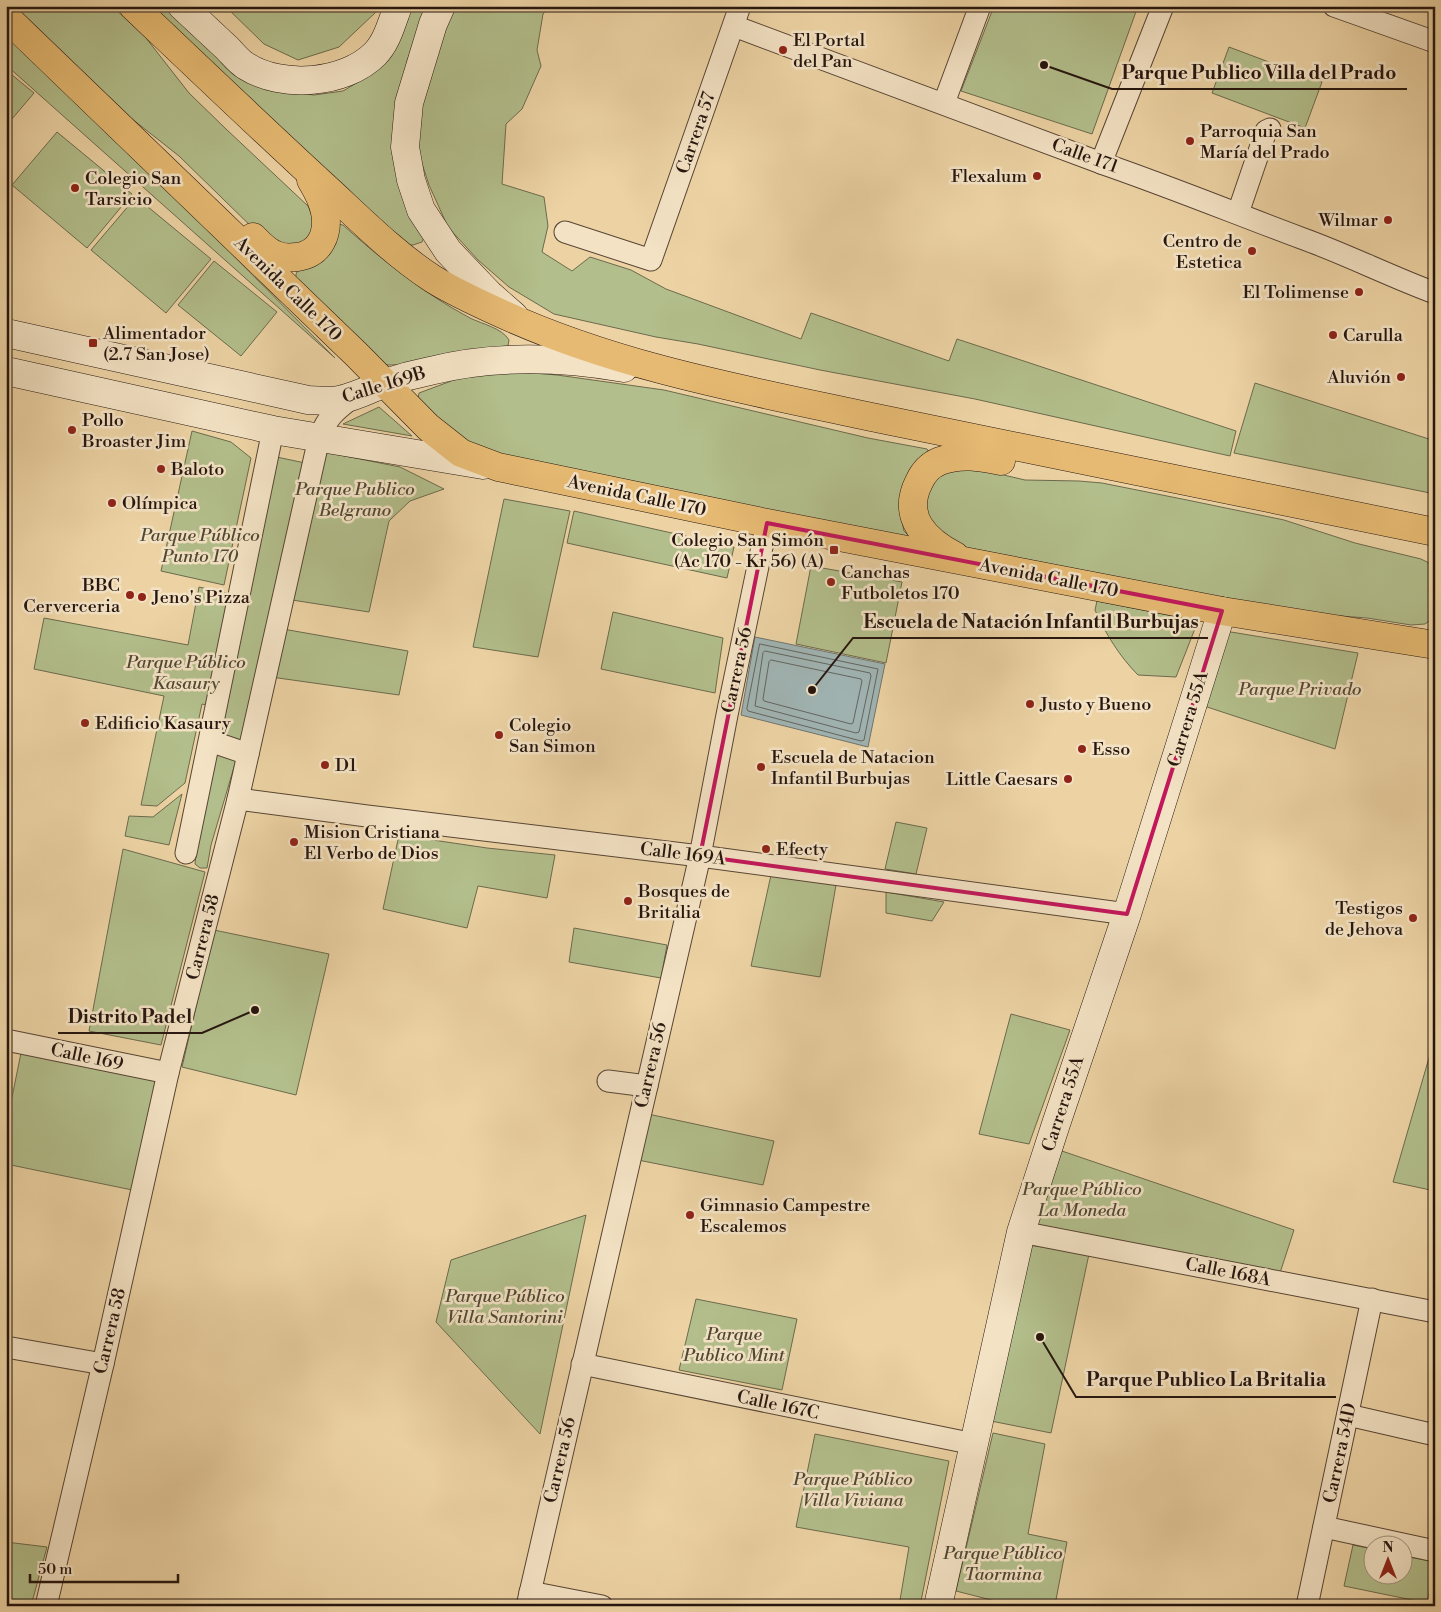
<svg xmlns="http://www.w3.org/2000/svg" width="1441" height="1612" viewBox="0 0 1441 1612" font-family="'Libre Bodoni',serif">
	<style>
		.green { fill: #b2be8b; stroke: #6c6a4d }
		.water { fill: #a0b4b3; stroke: #6f7571 }
		.lines { fill: none; stroke-linecap: round; stroke-linejoin: round }
		.shore { stroke: #636561; stroke-width: 1 }
		.street-casing { stroke: #584534; stroke-width: 23 }
		.secondary-casing { stroke: #26160f; stroke-width: 29 }
		.primary-casing { stroke: #26160f; stroke-width: 29 }
		.street { stroke: #f3e2c4; stroke-width: 21 }
		.secondary { stroke: #f3e2c4; stroke-width: 28 }
		.primary { stroke: #e6ba72; stroke-width: 28 }
		.marked { fill: none; stroke: #c2185b; stroke-width: 4; stroke-linejoin: round }
		.poi-dot { fill: #8f2418; stroke: #f3e2c4; stroke-width: 2 }
		.labels { text-anchor: middle; dominant-baseline: central; stroke-width: 5; stroke-linejoin: round; paint-order: stroke }
		.poi-label { font-size: 18px; fill: #26160f; stroke: #f3e2c4; text-anchor: start }
		.street-label { font-size: 18px; fill: #26160f; stroke: #f3e2c4 }
		.park-label { font-size: 18px; font-style: italic; fill: #504834; stroke: #f3e2c4 }
		.leader { fill: none; stroke: #26160f; stroke-width: 2 }
		.callout-dot { fill: #26160f; stroke: #f3e2c4; stroke-width: 2 }
		.callout-label { font-size: 19px; text-anchor: middle; font-weight: bold; fill: #26160f; stroke: #f3e2c4; stroke-width: 5; stroke-linejoin: round; paint-order: stroke }
	</style>
	<rect width="100%" height="100%" fill="#edd3a4"/>
	<filter id="stains"><feTurbulence type="fractalNoise" baseFrequency=".004" numOctaves="4"/><feColorMatrix values="0 0 0 0 .2 0 0 0 0 .09 0 0 0 0 .02 0 0 0 .5 -.17"/></filter>
	<radialGradient id="worn" r=".72"><stop offset=".6" stop-color="#630" stop-opacity="0"/><stop offset="1" stop-color="#630" stop-opacity=".3"/></radialGradient>
	<!-- green -->
	<g class="green">
		<path d="M8 6H112L146 38 189 93 226 129 308 206C318 228 311 235 295 249L261 236 179 156 117 107Z"/>
		<polygon points="149,6 168,6 249,83 281,91 314,95 343,91 375,72 395,49 412,6 428,6 407,61 427,231 422,242 413,245 404,245"/>
		<polygon points="225,6 379,6 376,12 339,47 298,60 264,44"/>
		<polygon points="453,6 551,6 543,14 537,50 541,66 522,109 506,124 502,184 544,197 548,226 542,252 572,271 590,257 631,270 666,289 801,339 811,313 949,361 957,339 1236,431 1230,456 975,399 820,370 698,344 656,337 554,314 509,287 478,260 448,227 429,185 417,148 421,99"/>
		<polygon points="994,6 1138,6 1092,134 961,91"/>
		<polygon points="6,31 77,98 335,358 6,65"/>
		<polygon points="1229,47 1322,82 1305,128 1212,93"/>
		<polygon points="6,70 34,93 6,126"/>
		<polygon points="57,132 132,194 87,248 12,185"/>
		<polygon points="136,197 211,259 166,313 91,250"/>
		<path d="M337 224 343 225C382 260 423 293 470 318 482 324 502 328 509 340L508 346 430 364 389 365 383 364 296 279V274L298 270Z"/>
		<polygon points="214,261 277,312 241,356 178,305"/>
		<path d="M508 371 557 375 664 390 868 438 927 449 929 452 901 518 904 531 912 539 519 460C499 453 476 448 458 436 443 426 431 412 418 399L419 393 462 377Z"/>
		<polygon points="1255,383 1435,441 1435,476 1430,493 1234,453"/>
		<polygon points="379,407 412,436 343,424"/>
		<polygon points="192,431 231,442 251,458 224,585 161,571"/>
		<polygon points="325,452 400,467 444,489 410,501 389,521 369,612 292,600"/>
		<polygon points="272,456 305,463 241,742 218,736"/>
		<path d="M956 468 995 473 1025 480 1079 481 1102 483 1187 500 1284 520 1355 543 1421 559 1435 566V617L1425 624 1411 625 1367 618 1301 613 953 545 925 514C929 480 925 483 956 468Z"/>
		<polygon points="504,499 570,511 538,657 473,647"/>
		<polygon points="574,511 734,547 727,578 567,543"/>
		<polygon points="811,566 902,582 886,663 796,644"/>
		<polygon points="199,587 234,595 217,708 202,704 185,783 157,806 141,805 164,696 34,669 44,618 188,645"/>
		<path d="M1097 601 1198 621 1176 677 1138 675C1120 657 1105 633 1095 610Z"/>
		<polygon points="613,612 723,638 715,693 601,669"/>
		<polygon points="283,629 408,651 399,695 271,677"/>
		<polygon points="1225,631 1358,653 1335,749 1201,705"/>
		<polygon points="217,753 237,757 211,845 207,868 200,868 195,864 197,846"/>
		<polygon points="182,794 169,845 125,836 129,816 153,817"/>
		<polygon points="896,822 927,828 916,874 885,869"/>
		<polygon points="399,835 487,848 555,855 547,898 478,886 467,928 383,909"/>
		<polygon points="123,849 205,872 161,1045 89,1031"/>
		<polygon points="771,875 836,885 820,977 751,966"/>
		<polygon points="886,892 944,902 932,921 886,913"/>
		<polygon points="574,928 667,945 661,978 569,962"/>
		<polygon points="214,930 329,954 296,1095 182,1067"/>
		<polygon points="1011,1014 1070,1030 1029,1144 979,1134"/>
		<polygon points="23,1043 168,1073 142,1192 6,1164 6,1127"/>
		<polygon points="1433,1044 1435,1045 1435,1191 1393,1182"/>
		<polygon points="648,1114 774,1141 763,1185 638,1160"/>
		<polygon points="1056,1149 1294,1230 1279,1276 1032,1229"/>
		<polygon points="586,1215 540,1434 436,1322 451,1260"/>
		<polygon points="1029,1245 1089,1254 1051,1433 991,1421"/>
		<polygon points="696,1299 797,1319 782,1390 679,1370"/>
		<polygon points="993,1433 1045,1444 1028,1534 1067,1542 1055,1605 1015,1606 956,1591"/>
		<polygon points="815,1434 949,1461 920,1606 899,1606 909,1547 796,1527"/>
		<polygon points="6,1542 47,1547 31,1606 6,1606"/>
		<polygon points="1353,1545 1373,1549 1374,1574 1404,1574 1404,1556 1435,1562 1427,1603 1344,1586"/>
	</g>
	<!-- water -->
	<polygon class="water" points="755,637 885,664 868,747 741,715"/>
	<g class="lines">
		<!-- shore -->
		<g class="shore">
			<polygon points="760,644 878,669 864,740 861,741 748,711 747,709"/>
			<polygon points="765,651 870,673 871,676 859,732 856,733 755,706 763,653"/>
			<polygon points="771,660 861,679 862,681 853,723 851,724 764,701 763,699 769,662"/>
		</g>
		<defs>
			<g id="street">
				<polyline points="1334,6 1435,42"/>
				<path d="M734 26 1101 163C1168 186 1234 213 1301 238 1346 254 1389 276 1435 293"/>
				<polyline points="944,103 980,6"/>
				<polyline points="1101,163 1163,6"/>
				<polyline points="1238,213 1266,131 1270,129"/>
				<polyline points="565,232 651,260 740,6"/>
				<polyline points="210,741 248,754"/>
				<polyline points="238,799 367,816 700,856 1127,914"/>
				<polyline points="186,853 273,430"/>
				<polyline points="6,1040 168,1073"/>
				<polyline points="608,1081 647,1086"/>
				<polyline points="1021,1232 1435,1312"/>
				<polyline points="6,1347 103,1364"/>
				<polyline points="582,1364 974,1444"/>
				<polyline points="1348,1415 1435,1435"/>
				<polyline points="1324,1527 1435,1551"/>
				<polyline points="530,1592 602,1606"/>
				<path d="M46 1606 103 1364 168 1073 238 799 319 438C328 416 335 411 353 397"/>
				<polyline points="527,1606 700,856 727,715 767,523"/>
				<polyline points="1307,1606 1372,1299"/>
			</g>
			<g id="secondary">
				<path d="M182 6C197 20 212 34 227 48 233 54 239 62 246 66 282 89 345 84 375 54 387 42 392 22 398 6"/>
				<polyline points="441,6 433,24 409,103 405,147 411,180 421,210 448,251 489,294 514,316"/>
				<path d="M6 333 308 400C318 400 328 402 339 400 355 397 370 389 385 383 400 378 415 374 430 371 493 355 560 357 624 368"/>
				<polyline points="6,371 273,430 483,465"/>
				<polyline points="938,1606 1021,1232 1056,1124 1127,914 1222,611"/>
			</g>
			<g id="primary">
				<path d="M133 6C196 66 259 126 323 185 358 217 393 253 433 279 454 292 476 302 498 312 619 368 751 391 881 419 1065 458 1250 494 1435 532"/>
				<polyline points="6,17 357,355 428,427 461,453 498,467 767,523 1222,611 1435,645"/>
				<path d="M253 237C259 243 266 251 274 254 281 258 289 258 297 257 320 254 329 234 325 212 323 200 317 190 311 180"/>
				<path d="M955 556C926 541 901 517 919 482 923 473 930 465 940 461 961 453 981 457 1001 461"/>
			</g>
		</defs>
		<!-- street casing -->
		<use href="#street" class="street-casing"/>
		<!-- secondary casing -->
		<use href="#secondary" class="secondary-casing"/>
		<!-- primary casing -->
		<use href="#primary" class="primary-casing"/>
		<!-- street -->
		<use href="#street" class="street"/>
		<!-- secondary -->
		<use href="#secondary" class="secondary"/>
		<!-- primary -->
		<use href="#primary" class="primary"/>
	</g>
	<!-- marked area -->
	<path class="marked" d="M767 523 1222 611 1127 914 700 856Z"/>
	<!-- markers -->
	<g class="poi-dot">
		<circle cx="783" cy="50" r="5"/>
		<circle cx="1190" cy="141" r="5"/>
		<circle cx="1037" cy="176" r="5"/>
		<circle cx="75" cy="188" r="5"/>
		<circle cx="1388" cy="220" r="5"/>
		<circle cx="1252" cy="251" r="5"/>
		<circle cx="1359" cy="292" r="5"/>
		<circle cx="1333" cy="335" r="5"/>
		<rect x="88" y="338" width="10" height="10" rx="2.5"/>
		<circle cx="1401" cy="377" r="5"/>
		<circle cx="72" cy="430" r="5"/>
		<circle cx="161" cy="469" r="5"/>
		<circle cx="112" cy="503" r="5"/>
		<rect x="829" y="545" width="10" height="10" rx="2.5"/>
		<circle cx="831" cy="582" r="5"/>
		<circle cx="130" cy="595" r="5"/>
		<circle cx="142" cy="597" r="5"/>
		<circle cx="1030" cy="704" r="5"/>
		<circle cx="85" cy="723" r="5"/>
		<circle cx="499" cy="735" r="5"/>
		<circle cx="1082" cy="749" r="5"/>
		<circle cx="325" cy="765" r="5"/>
		<circle cx="761" cy="767" r="5"/>
		<circle cx="1068" cy="779" r="5"/>
		<circle cx="294" cy="842" r="5"/>
		<circle cx="766" cy="849" r="5"/>
		<circle cx="628" cy="901" r="5"/>
		<circle cx="1413" cy="918" r="5"/>
		<circle cx="690" cy="1215" r="5"/>
	</g>
	<g class="labels">
		<!-- poi labels -->
		<g class="poi-label">
			<text x="793" y="40">El Portal<tspan x="793" dy="21">del Pan</tspan></text>
			<text x="1200" y="131">Parroquia San<tspan x="1200" dy="21">María del Prado</tspan></text>
			<text x="1027" y="176" text-anchor="end">Flexalum</text>
			<text x="85" y="178">Colegio San<tspan x="85" dy="21">Tarsicio</tspan></text>
			<text x="1378" y="220" text-anchor="end">Wilmar</text>
			<text x="1242" y="241" text-anchor="end">Centro de<tspan x="1242" dy="21">Estetica</tspan></text>
			<text x="1349" y="292" text-anchor="end">El Tolimense</text>
			<text x="103" y="333">Alimentador<tspan x="103" dy="21">(2.7 San Jose)</tspan></text>
			<text x="1343" y="335">Carulla</text>
			<text x="1391" y="377" text-anchor="end">Aluvión</text>
			<text x="82" y="420">Pollo<tspan x="82" dy="21">Broaster Jim</tspan></text>
			<text x="171" y="469">Baloto</text>
			<text x="122" y="503">Olímpica</text>
			<text x="824" y="540" text-anchor="end">Colegio San Simón<tspan x="824" dy="21">(Ac 170 - Kr 56) (A)</tspan></text>
			<text x="841" y="572">Canchas<tspan x="841" dy="21">Futboletos 170</tspan></text>
			<text x="120" y="585" text-anchor="end">BBC<tspan x="120" dy="21">Cerverceria</tspan></text>
			<text x="152" y="597">Jeno's Pizza</text>
			<text x="1040" y="704">Justo y Bueno</text>
			<text x="95" y="723">Edificio Kasaury</text>
			<text x="509" y="725">Colegio<tspan x="509" dy="21">San Simon</tspan></text>
			<text x="1092" y="749">Esso</text>
			<text x="771" y="757">Escuela de Natacion<tspan x="771" dy="21">Infantil Burbujas</tspan></text>
			<text x="335" y="765">D1</text>
			<text x="1058" y="779" text-anchor="end">Little Caesars</text>
			<text x="304" y="832">Mision Cristiana<tspan x="304" dy="21">El Verbo de Dios</tspan></text>
			<text x="776" y="849">Efecty</text>
			<text x="638" y="891">Bosques de<tspan x="638" dy="21">Britalia</tspan></text>
			<text x="1403" y="908" text-anchor="end">Testigos<tspan x="1403" dy="21">de Jehova</tspan></text>
			<text x="700" y="1205">Gimnasio Campestre<tspan x="700" dy="21">Escalemos</tspan></text>
		</g>
		<!-- street labels -->
		<g class="street-label">
			<text transform="translate(696 133) rotate(-71)">Carrera 57</text>
			<text transform="translate(1085 156) rotate(20)">Calle 171</text>
			<text transform="translate(288 289) rotate(44)">Avenida Calle 170</text>
			<text transform="translate(384 385) rotate(-17)">Calle 169B</text>
			<text transform="translate(637 496) rotate(12)">Avenida Calle 170</text>
			<text transform="translate(1049 578) rotate(11)">Avenida Calle 170</text>
			<text transform="translate(737 670) rotate(-78)">Carrera 56</text>
			<text transform="translate(1188 719) rotate(-73)">Carrera 55A</text>
			<text transform="translate(683 854) rotate(7)">Calle 169A</text>
			<text transform="translate(203 937) rotate(-76)">Carrera 58</text>
			<text transform="translate(87 1057) rotate(12)">Calle 169</text>
			<text transform="translate(651 1065) rotate(-77)">Carrera 56</text>
			<text transform="translate(1063 1104) rotate(-72)">Carrera 55A</text>
			<text transform="translate(1228 1272) rotate(11)">Calle 168A</text>
			<text transform="translate(110 1331) rotate(-77)">Carrera 58</text>
			<text transform="translate(778 1405) rotate(12)">Calle 167C</text>
			<text transform="translate(1340 1453) rotate(-78)">Carrera 54D</text>
			<text transform="translate(560 1460) rotate(-77)">Carrera 56</text>
		</g>
		<!-- park labels -->
		<g class="park-label">
			<text x="355" y="489">Parque Publico<tspan x="355" dy="21">Belgrano</tspan></text>
			<text x="200" y="535">Parque Público<tspan x="200" dy="21">Punto 170</tspan></text>
			<text x="186" y="662">Parque Público<tspan x="186" dy="21">Kasaury</tspan></text>
			<text x="1300" y="689">Parque Privado</text>
			<text x="1082" y="1189">Parque Público<tspan x="1082" dy="21">La Moneda</tspan></text>
			<text x="505" y="1296">Parque Público<tspan x="505" dy="21">Villa Santorini</tspan></text>
			<text x="734" y="1334">Parque<tspan x="734" dy="21">Publico Mint</tspan></text>
			<text x="853" y="1479">Parque Público<tspan x="853" dy="21">Villa Viviana</tspan></text>
			<text x="1003" y="1553">Parque Público<tspan x="1003" dy="21">Taormina</tspan></text>
		</g>
	</g>
	<!-- callouts -->
	<path class="leader" d="M1044 65L1112 89H1407M812 690L853 638H1208M255 1010L202 1033H58M1040 1337L1076 1397H1336"/>
	<g class="callout-dot">
		<circle cx="1044" cy="65" r="5"/>
		<circle cx="812" cy="690" r="5"/>
		<circle cx="255" cy="1010" r="5"/>
		<circle cx="1040" cy="1337" r="5"/>
	</g>
	<g class="callout-label">
		<text x="1259" y="79">Parque Publico Villa del Prado</text>
		<text x="1031" y="628">Escuela de Natación Infantil Burbujas</text>
		<text x="130" y="1023">Distrito Padel</text>
		<text x="1206" y="1386">Parque Publico La Britalia</text>
	</g>
	<!-- margin -->
	<rect width="1441" height="1612" fill="none" stroke="#edd3a4" stroke-width="25"/>
	<rect x="8" y="8" width="1426" height="1597" fill="none" stroke="#26160f" stroke-width="2.5"/>
	<rect x="12" y="12" width="1416" height="1587" fill="none" stroke="#26160f"/>
	<!-- north arrow -->
	<g transform="translate(1388 1560)"><circle r="24" fill="#f3e2c4" stroke="#a1907c"/>
	<path d="M0-4L9 19L0 12L-9 19Z" fill="#8f2418"/>
	<text y="-8" font-size="14" font-weight="bold" text-anchor="middle" fill="#26160f">N</text>
	</g>
	<!-- scale -->
	<path d="M30 1574v8h148v-8" fill="none" stroke="#26160f" stroke-width="2.5"/>
	<text x="38" y="1574" font-size="15" fill="#26160f" stroke="#f3e2c4" stroke-width="4" paint-order="stroke">50 m</text>
	<rect width="100%" height="100%" filter="url(#stains)"/>
	<rect width="100%" height="100%" fill="url(#worn)"/>
</svg>
